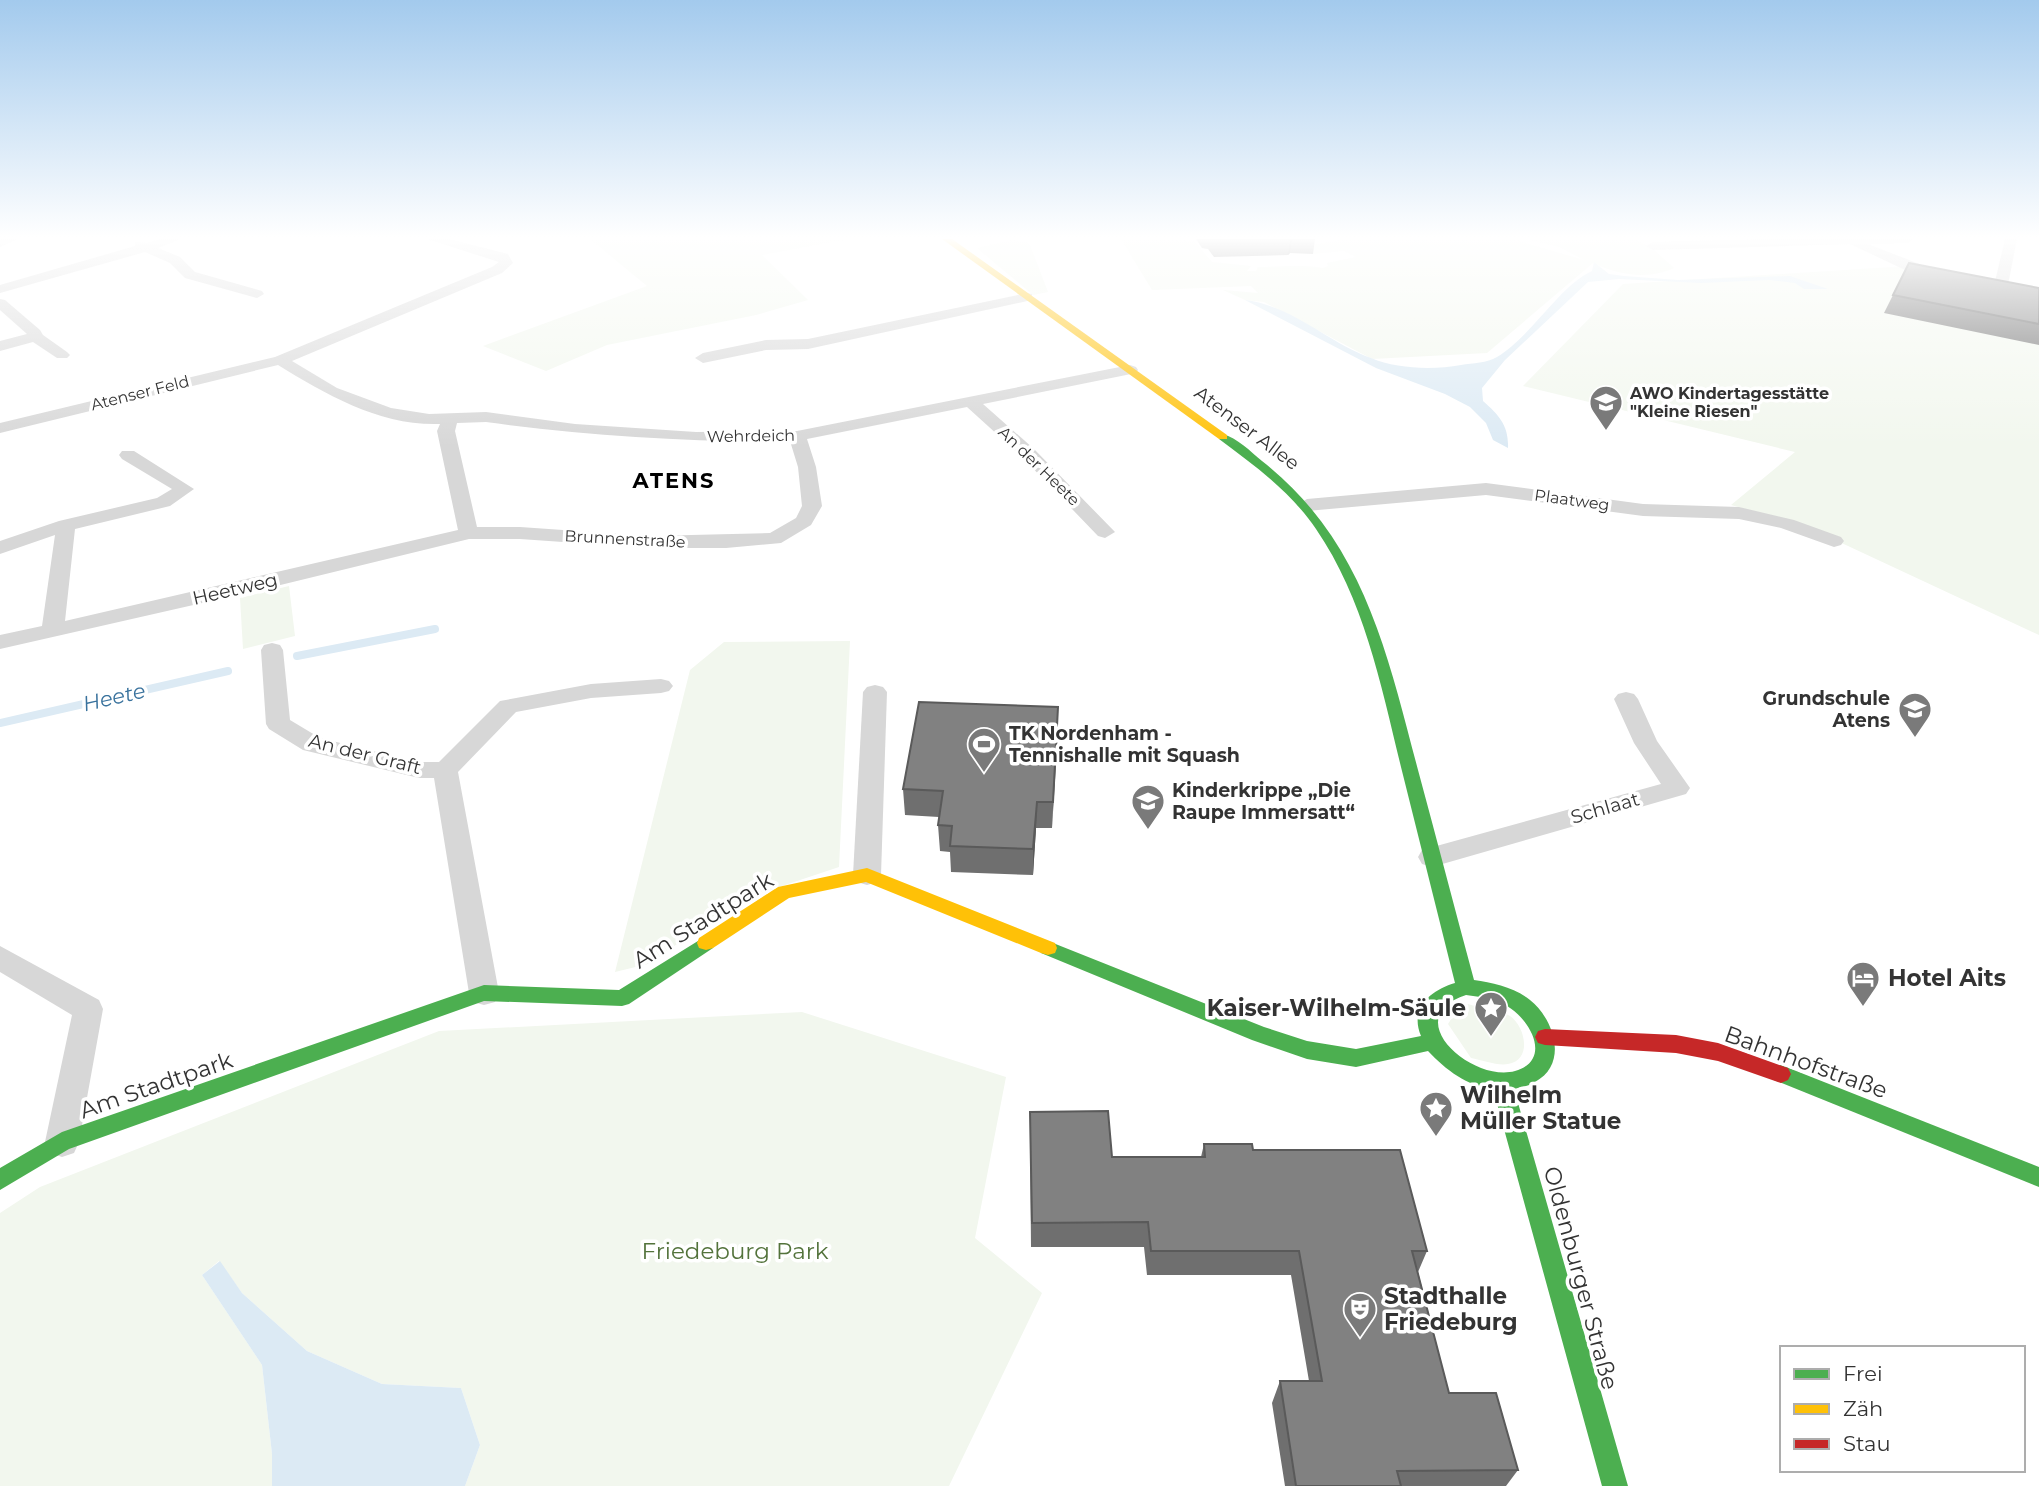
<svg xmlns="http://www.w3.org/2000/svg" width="2039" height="1486" viewBox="0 0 2039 1486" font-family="Montserrat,sans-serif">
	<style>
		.green { fill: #f2f7ee }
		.water { fill: #dceaf4 }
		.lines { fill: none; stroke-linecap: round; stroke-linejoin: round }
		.stream { stroke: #dceaf4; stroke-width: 8 }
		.street { fill: #d7d7d7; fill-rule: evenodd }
		.fast { fill: #4caf50; fill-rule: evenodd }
		.slow { fill: #ffc107; fill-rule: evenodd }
		.jam { fill: #c62828; fill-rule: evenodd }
		.wall { fill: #6f6f6f }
		.shaded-wall { fill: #5a5a5a }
		.building { fill: #818181; stroke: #5a5a5a; stroke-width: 2 }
		.labels { text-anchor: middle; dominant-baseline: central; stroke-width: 7; stroke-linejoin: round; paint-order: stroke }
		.far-street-label { font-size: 16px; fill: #333; stroke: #fff }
		.far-poi-label { font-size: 16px; font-weight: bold; fill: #333; stroke: #fff; text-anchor: start }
		.street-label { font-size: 19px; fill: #333; stroke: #fff }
		.poi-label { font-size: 19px; font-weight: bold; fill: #333; stroke: #fff; text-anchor: start }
		.far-district-label { font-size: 21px; font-weight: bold; letter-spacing: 2px; fill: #000; stroke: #fff }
		.water-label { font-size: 21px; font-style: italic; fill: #39729d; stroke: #fff }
		.near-street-label { font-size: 23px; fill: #333; stroke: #fff }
		.near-poi-label { font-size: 23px; font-weight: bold; fill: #333; stroke: #fff; text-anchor: start }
		.near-park-label { font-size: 23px; fill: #53733b; stroke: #fff }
	</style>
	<rect width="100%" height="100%" fill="#fff"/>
	<!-- green -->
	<g class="green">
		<polygon points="590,239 849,239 762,255 808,300 756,315 607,345 546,371 483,346 647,286"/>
		<path d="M1121 239 1194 241 1212 262 1251 266 1247 271H1256L1258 267C1282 267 1300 264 1323 268L1328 266 1327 263 1356 257 1344 251 1313 254 1305 246 1346 239H1512L1584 260 1559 247 1525 239H1635L1652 248 1674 268C1648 280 1619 275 1593 263L1487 353 1372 359 1264 302 1245 300 1223 290 1258 293 1251 286 1152 290Z"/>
		<polygon points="1011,240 1027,242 1030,245 1048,292 1033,295 977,248"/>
		<polygon points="1908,266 2039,299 2039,635 1803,525 1731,505 1795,452 1523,386 1623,284"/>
		<polygon points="289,586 295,636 243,649 240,598"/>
		<polygon points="850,641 839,867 731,903 652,963 615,972 690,670 724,642"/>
		<path d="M1468 1004C1480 1008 1500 1009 1510 1016 1525 1026 1533 1060 1508 1064 1498 1066 1481 1060 1471 1058L1448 1024 1458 1008Z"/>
		<polygon points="802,1012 1006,1077 975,1238 1042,1293 949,1486 465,1486 480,1445 461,1388 382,1384 307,1351 242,1293 219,1261 202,1275 262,1365 272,1454 272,1486 0,1486 0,1213 40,1187 439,1031"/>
	</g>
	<!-- water -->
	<g class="water">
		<path d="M1594 262 1609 274 1624 276 1678 280 1790 276 1828 289H1804L1795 283 1769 280 1701 283 1619 279 1588 282 1505 360 1482 388 1483 401C1499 415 1509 426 1508 448L1493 440 1486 423 1470 407 1445 394 1376 368 1245 300C1293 306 1327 342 1371 358 1397 369 1433 370 1461 365 1473 363 1487 363 1497 357 1531 337 1560 285 1592 271Z"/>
		<polygon points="220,1261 242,1293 307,1351 382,1384 461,1388 480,1445 465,1486 272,1486 272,1454 262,1365 202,1275"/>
	</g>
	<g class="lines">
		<!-- stream -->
		<g class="stream">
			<polyline points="297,656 435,629"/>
			<polyline points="0,723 228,671"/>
		</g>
		<!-- street -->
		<g class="street">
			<polygon points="0,239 18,239 0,247"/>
			<polygon points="160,239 181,239 158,248 180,257 195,272 262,291 264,294 257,298 185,278 170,263 145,252 0,293 0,285 135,246 135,242 147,243"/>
			<path d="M427 239H449L508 254 513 263 502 273 292 361 337 388 391 408 429 414 486 412 575 424 696 432 797 431 1130 365 1136 367 1138 370 1136 373 983 404 1034 449 1115 532 1105 538 1098 536 1022 457 967 407 807 439 816 467 822 506 811 525 781 543 726 548H649L520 539H469L264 589 0 649V635L42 626 55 535 0 554V541L59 521 157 498 172 489 122 459 119 455 122 451H134L194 489 170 506 75 529 65 621 458 530 437 431 440 424C380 426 327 395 278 365L0 433V423L275 357 492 267 499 262ZM486 422C588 436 687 442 790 441L798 467 802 506 796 518 770 533 649 536 520 527H477L455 431 457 423Z"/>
			<polygon points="1757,239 1914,239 1908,243 1868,244 1945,274 1938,278 1903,269 1850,244 1653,250 1646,246 1653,242"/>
			<polygon points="2005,239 2017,239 2007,290 2000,294 1993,290"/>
			<polygon points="1027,293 1032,294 1032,300 808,349 766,350 703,363 695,358 703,353 766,340 808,339"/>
			<polygon points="0,299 5,300 40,330 43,335 67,352 70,355 67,358 57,358 33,342 0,351 0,341 27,334 0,310"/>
			<polygon points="1486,483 1643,504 1739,507 1794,520 1841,537 1844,541 1841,545 1834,547 1781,528 1739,519 1643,516 1486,495 1307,511 1297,505 1307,499"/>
			<polygon points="272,643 280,645 283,650 290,720 320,738 419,762 439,762 500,701 591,684 661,679 669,681 673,686 669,691 661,693 591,698 516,712 458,772 499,993 495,1002 484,1005 473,1002 469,993 434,778 419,778 303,750 269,729 266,724 261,650 264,645"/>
			<polygon points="875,685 883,687 887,692 881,875 877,882 867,885 857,882 853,875 863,692 867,687"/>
			<polygon points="1626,692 1634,694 1638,699 1657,741 1690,788 1686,794 1432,867 1422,864 1418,857 1422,850 1661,784 1634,743 1614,699 1618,694"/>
			<polygon points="0,946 99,1000 103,1009 79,1142 74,1153 62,1157 50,1153 45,1142 72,1015 0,972"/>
		</g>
		<!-- fast -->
		<g class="fast">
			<path d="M1223 434C1237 438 1250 451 1262 461 1363 540 1387 652 1418 770 1437 840 1455 910 1474 980 1493 983 1514 987 1530 1000 1554 1019 1569 1064 1535 1082 1529 1086 1521 1087 1514 1089L1628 1486H1602L1493 1089C1467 1086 1446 1070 1428 1051L1356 1067 1307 1059 1252 1040 1041 953 1039 948 1041 943 1048 941 1264 1027 1307 1041 1356 1049 1421 1036C1409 1008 1431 990 1455 983 1437 911 1419 839 1401 767 1381 685 1364 599 1316 529 1291 492 1254 465 1219 439V435ZM1466 995C1480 997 1495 998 1507 1006 1530 1019 1553 1060 1515 1071 1472 1083 1397 1017 1466 995Z"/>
			<polygon points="706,936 713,938 715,943 713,948 629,1004 622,1006 484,1001 69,1149 0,1190 0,1168 62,1132 484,985 619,990"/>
			<polygon points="1781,1065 2039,1167 2039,1187 1774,1080 1771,1074 1774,1068"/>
		</g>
		<!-- slow -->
		<g class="slow">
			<polygon points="942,239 952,239 1227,435 1227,439 1219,439"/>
			<polygon points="867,868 1055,943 1057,948 1055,953 1048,955 1041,953 866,882 789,898 713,948 706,950 699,948 697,943 699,938 778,887"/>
		</g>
		<!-- jam -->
		<polygon class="jam" points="1545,1029 1676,1035 1718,1043 1788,1068 1791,1074 1788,1080 1781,1083 1718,1061 1676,1053 1545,1045 1538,1043 1535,1037 1538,1031"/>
	</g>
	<!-- wall -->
	<g class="wall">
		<polygon points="1196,239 1315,239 1313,254 1290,253 1288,255 1214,257 1208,249 1202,248"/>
		<polygon points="2039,288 2039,345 1884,313 1893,295"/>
		<polygon points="1058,707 1052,828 1036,828 1033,875 951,872 950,852 940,851 938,825 939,817 905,815 903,789"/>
		<polygon points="1030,1137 1112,1157 1201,1157 1204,1144 1253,1150 1427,1251 1418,1272 1449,1393 1518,1470 1506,1486 1285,1486 1272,1403 1280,1381 1309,1381 1291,1275 1147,1275 1144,1247 1031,1247"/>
	</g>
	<!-- shaded-wall -->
	<g class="shaded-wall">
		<polygon points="1290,239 1292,239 1290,253 1288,255"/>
		<polygon points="1058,707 1058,732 1052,828 1053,802"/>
		<polygon points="1037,802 1036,828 1033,875 1033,849"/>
	</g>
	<!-- building -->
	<g class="building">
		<polygon points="1909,263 2039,288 2039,324 1893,295"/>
		<polygon points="919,702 1058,707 1053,802 1037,802 1033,849 950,846 952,826 938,825 943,791 903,789"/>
		<polygon points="1108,1111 1112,1157 1205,1157 1204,1144 1252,1144 1253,1150 1400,1150 1427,1251 1412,1251 1449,1393 1496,1393 1518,1470 1397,1471 1401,1486 1296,1486 1280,1381 1322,1381 1299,1251 1151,1251 1148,1222 1032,1223 1030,1112"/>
	</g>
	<!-- sky -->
	<linearGradient id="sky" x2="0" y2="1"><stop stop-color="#a3caed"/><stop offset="0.53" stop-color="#fff"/><stop offset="1" stop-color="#fff" stop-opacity="0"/></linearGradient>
	<rect width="2039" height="447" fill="url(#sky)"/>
	<!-- icons -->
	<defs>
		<symbol id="school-pin" viewBox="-11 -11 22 30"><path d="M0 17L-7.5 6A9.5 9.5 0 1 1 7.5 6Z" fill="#7a7a7a" stroke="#fff"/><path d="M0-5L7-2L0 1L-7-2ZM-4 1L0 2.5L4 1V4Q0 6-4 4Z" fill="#fff"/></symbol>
		<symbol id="stadium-pin" viewBox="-11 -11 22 30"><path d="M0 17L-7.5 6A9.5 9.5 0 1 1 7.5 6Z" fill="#7a7a7a" stroke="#fff"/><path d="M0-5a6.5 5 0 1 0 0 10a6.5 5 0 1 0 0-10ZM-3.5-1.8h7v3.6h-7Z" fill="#fff"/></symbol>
		<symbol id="hotel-pin" viewBox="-11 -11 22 30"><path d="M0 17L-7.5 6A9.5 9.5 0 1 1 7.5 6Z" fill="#7a7a7a" stroke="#fff"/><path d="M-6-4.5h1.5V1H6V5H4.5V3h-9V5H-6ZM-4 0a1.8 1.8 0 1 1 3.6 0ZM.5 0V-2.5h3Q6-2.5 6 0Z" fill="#fff"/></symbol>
		<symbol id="sight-pin" viewBox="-11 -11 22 30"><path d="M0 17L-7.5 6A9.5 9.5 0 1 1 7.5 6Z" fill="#7a7a7a" stroke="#fff"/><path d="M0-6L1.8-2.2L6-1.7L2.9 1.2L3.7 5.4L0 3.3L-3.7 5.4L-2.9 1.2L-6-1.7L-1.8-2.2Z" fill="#fff"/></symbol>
		<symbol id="theatre-pin" viewBox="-11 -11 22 30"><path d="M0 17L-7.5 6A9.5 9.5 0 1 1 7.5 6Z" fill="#7a7a7a" stroke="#fff"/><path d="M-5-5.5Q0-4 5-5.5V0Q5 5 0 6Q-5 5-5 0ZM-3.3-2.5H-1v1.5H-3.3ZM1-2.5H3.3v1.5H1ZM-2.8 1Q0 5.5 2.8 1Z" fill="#fff"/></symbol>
	</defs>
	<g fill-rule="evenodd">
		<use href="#school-pin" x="1587" y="383" width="38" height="52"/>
		<use href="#school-pin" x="1896" y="690" width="38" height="52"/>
		<use href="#stadium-pin" x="965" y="725" width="38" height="52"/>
		<use href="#school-pin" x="1129" y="782" width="38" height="52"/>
		<use href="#hotel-pin" x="1844" y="959" width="38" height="52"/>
		<use href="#sight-pin" x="1472" y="989" width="38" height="52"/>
		<use href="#sight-pin" x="1417" y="1089" width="38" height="52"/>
		<use href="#theatre-pin" x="1341" y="1290" width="38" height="52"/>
	</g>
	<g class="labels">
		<!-- far-street labels -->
		<g class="far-street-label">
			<text transform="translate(140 393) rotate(-14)">Atenser Feld</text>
			<text transform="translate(751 436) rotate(-1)">Wehrdeich</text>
			<text transform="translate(1039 466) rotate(44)">An der Heete</text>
			<text transform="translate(1572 500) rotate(8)">Plaatweg</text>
			<text transform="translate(625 539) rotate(3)">Brunnenstraße</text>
		</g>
		<!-- far-poi labels -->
		<g class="far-poi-label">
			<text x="1630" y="393">AWO Kindertagesstätte<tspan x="1630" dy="18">"Kleine Riesen"</tspan></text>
		</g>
		<!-- street labels -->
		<g class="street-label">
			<text transform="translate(1247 428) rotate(37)">Atenser Allee</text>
			<text transform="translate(235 589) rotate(-13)">Heetweg</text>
			<text transform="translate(365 754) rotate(14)">An der Graft</text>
			<text transform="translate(1605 808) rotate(-16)">Schlaat</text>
		</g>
		<!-- poi labels -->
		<g class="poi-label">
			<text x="1890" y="698" text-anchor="end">Grundschule<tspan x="1890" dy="22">Atens</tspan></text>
			<text x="1009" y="733">TK Nordenham -<tspan x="1009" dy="22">Tennishalle mit Squash</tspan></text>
			<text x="1172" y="790">Kinderkrippe „Die<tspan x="1172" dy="22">Raupe Immersatt“</tspan></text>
		</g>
		<!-- far-district labels -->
		<g class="far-district-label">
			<text x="674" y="480">ATENS</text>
		</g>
		<!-- water labels -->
		<g class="water-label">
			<text transform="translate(114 697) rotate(-13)">Heete</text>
		</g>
		<!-- near-street labels -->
		<g class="near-street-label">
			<text transform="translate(703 920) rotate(-32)">Am Stadtpark</text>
			<text transform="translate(1806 1062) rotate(20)">Bahnhofstraße</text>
			<text transform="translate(156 1085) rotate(-19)">Am Stadtpark</text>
			<text transform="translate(1581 1278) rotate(75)">Oldenburger Straße</text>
		</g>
		<!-- near-poi labels -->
		<g class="near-poi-label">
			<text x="1888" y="978">Hotel Aits</text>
			<text x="1466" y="1008" text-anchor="end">Kaiser-Wilhelm-Säule</text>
			<text x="1460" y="1095">Wilhelm<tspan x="1460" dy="26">Müller Statue</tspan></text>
			<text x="1384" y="1296">Stadthalle<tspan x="1384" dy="26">Friedeburg</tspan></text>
		</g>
		<!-- near-park labels -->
		<g class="near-park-label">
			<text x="735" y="1251">Friedeburg Park</text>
		</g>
	</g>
	<!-- legend -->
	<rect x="1780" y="1346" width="245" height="126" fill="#ffffff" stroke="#adadad" stroke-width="2"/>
	<rect x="1794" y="1369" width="35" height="10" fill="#4caf50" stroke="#adadad" stroke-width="2"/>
	<text x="1843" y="1381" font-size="21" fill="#333333">Frei</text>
	<rect x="1794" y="1404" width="35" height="10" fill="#ffc107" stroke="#adadad" stroke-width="2"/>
	<text x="1843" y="1416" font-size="21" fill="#333333">Zäh</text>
	<rect x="1794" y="1439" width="35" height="10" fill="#c62828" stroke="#adadad" stroke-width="2"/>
	<text x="1843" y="1451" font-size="21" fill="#333333">Stau</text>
</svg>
